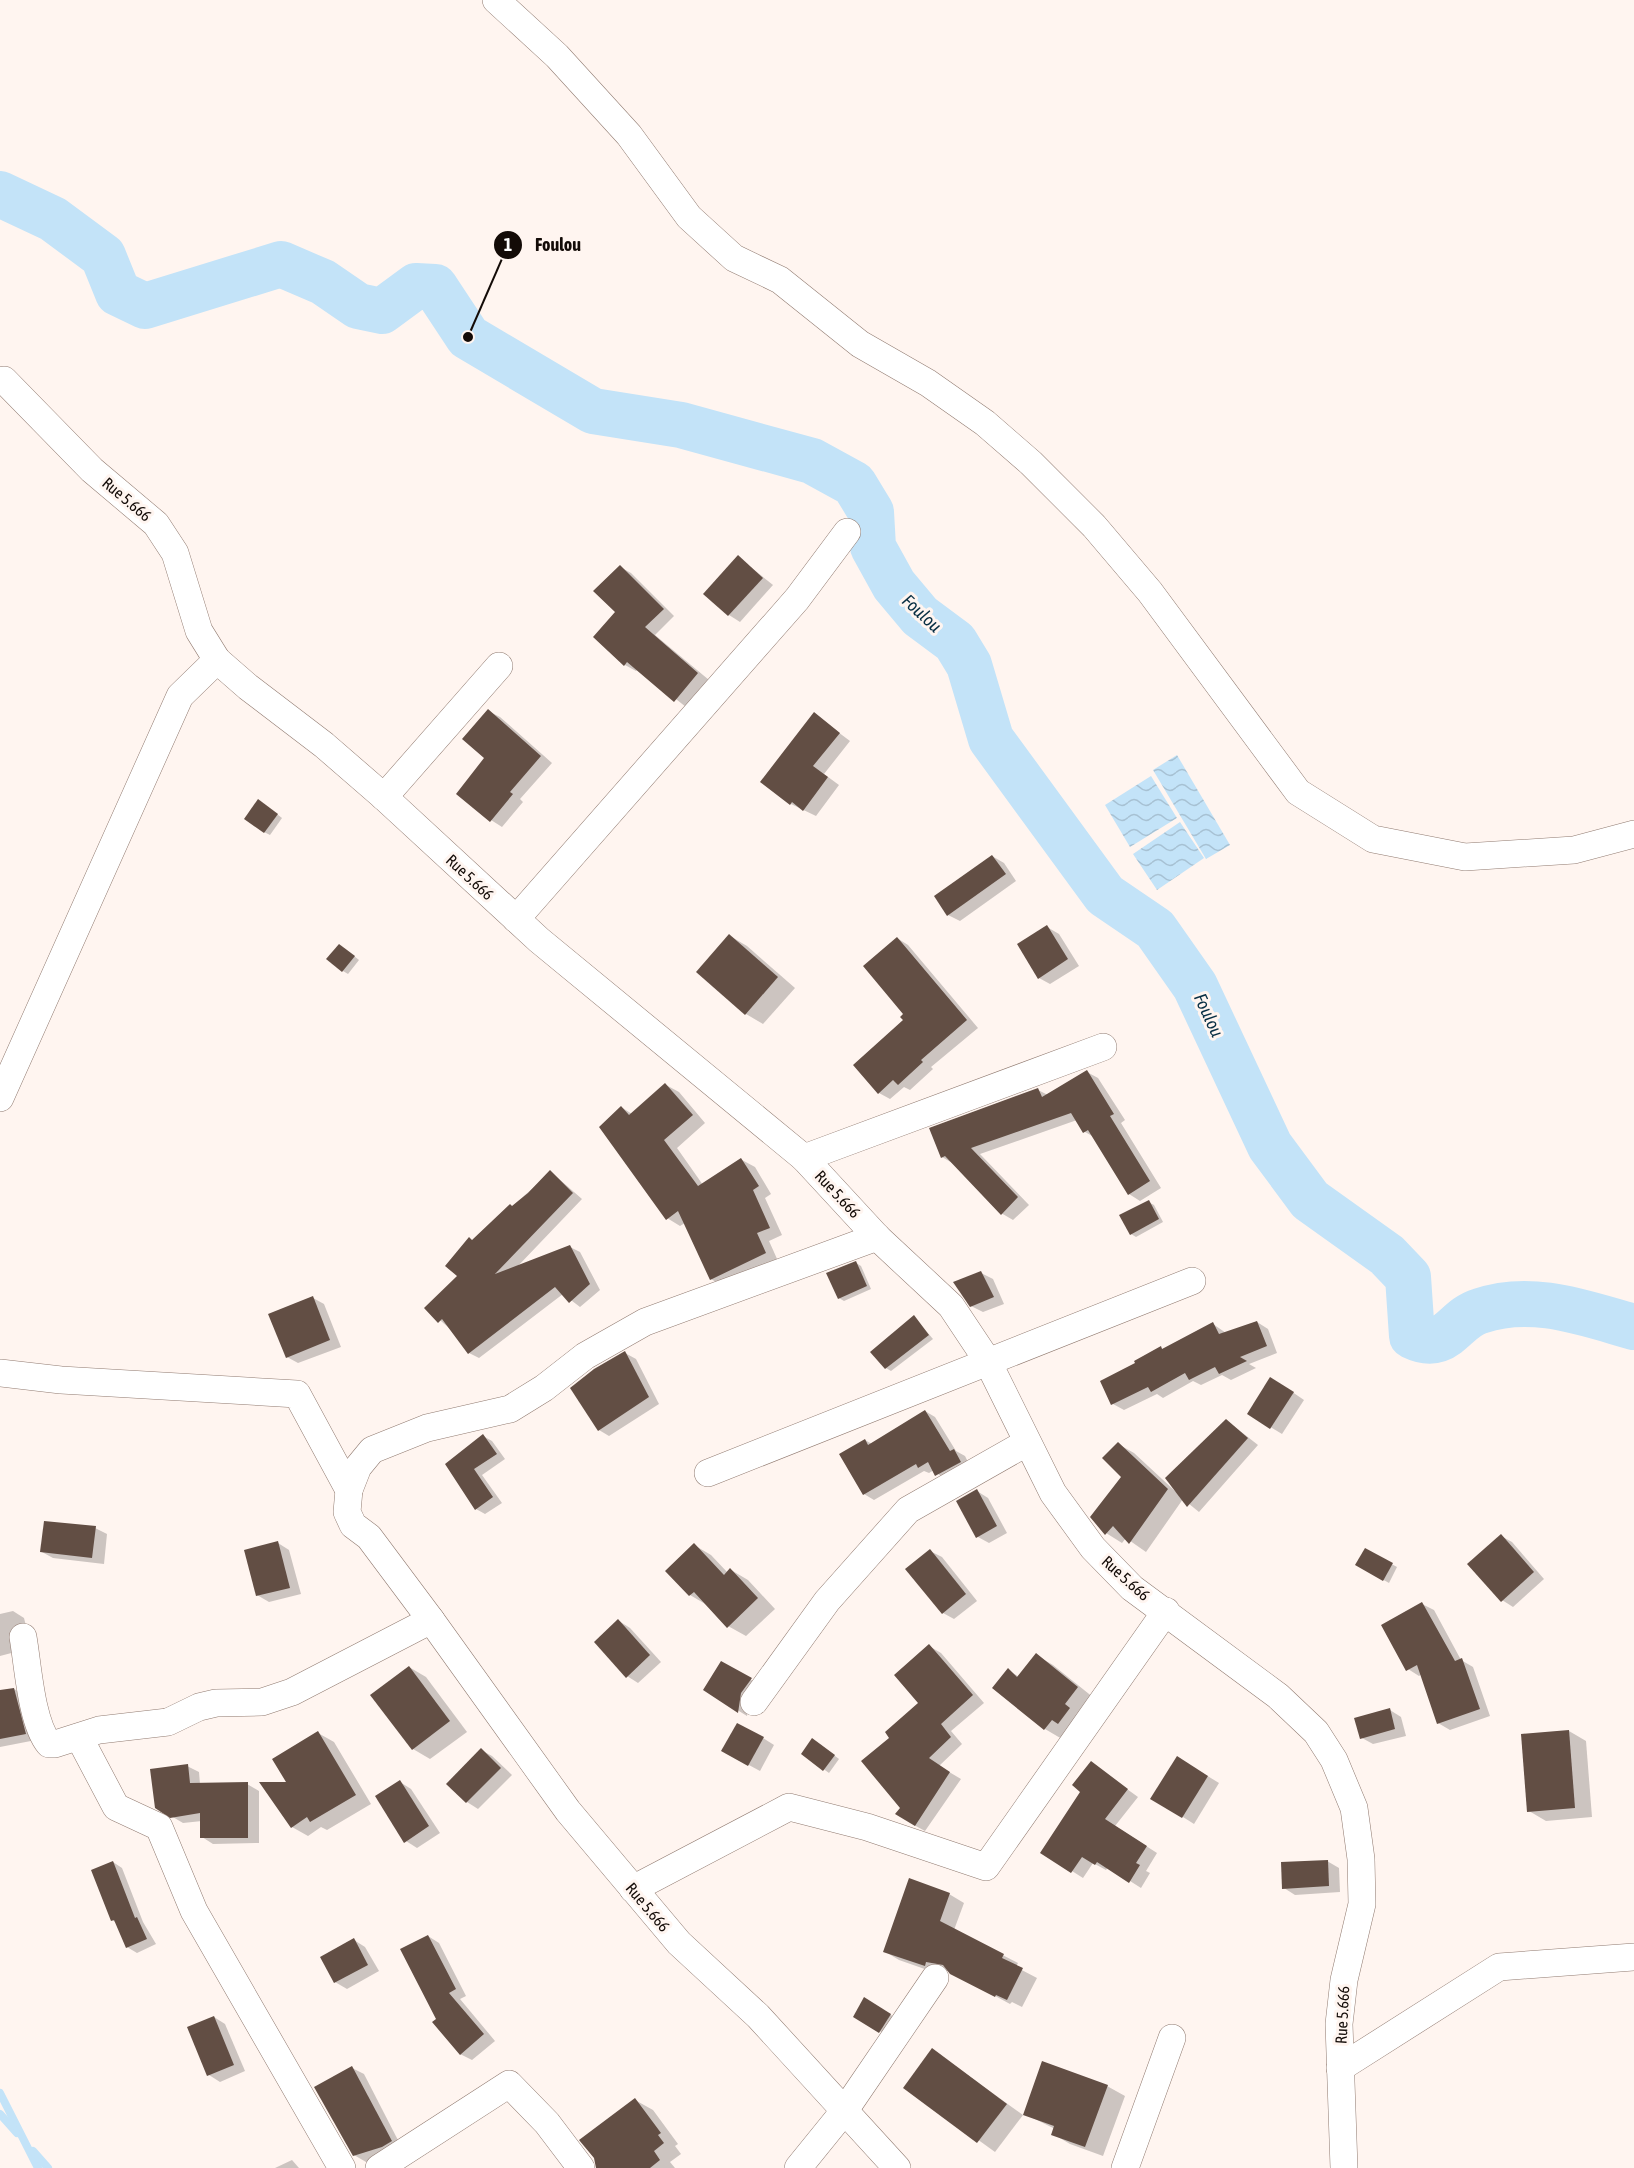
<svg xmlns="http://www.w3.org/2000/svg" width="1634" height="2168" viewBox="0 0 1634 2168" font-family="'Asap Condensed',sans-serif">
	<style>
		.water { fill: url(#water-waves) }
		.shadow { fill: #0003 }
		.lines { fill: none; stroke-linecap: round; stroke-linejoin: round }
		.stream { stroke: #c3e3f8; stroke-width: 8 }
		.river { stroke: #c3e3f8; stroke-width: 46 }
		.building { fill: #624e44 }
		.minor-casing { stroke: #917b71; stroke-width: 28 }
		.minor { stroke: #fff; stroke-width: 27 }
		.labels { text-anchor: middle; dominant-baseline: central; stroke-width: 6; stroke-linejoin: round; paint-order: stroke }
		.street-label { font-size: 16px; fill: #130b07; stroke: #fff5f0 }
		.water-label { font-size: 18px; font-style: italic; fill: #082f44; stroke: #fff5f0 }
		.leader { fill: none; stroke: #130b07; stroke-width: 2 }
		.callout-dot { fill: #130b07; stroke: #fff5f0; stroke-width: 2 }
		.mark-label { font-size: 18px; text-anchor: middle; font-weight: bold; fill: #fff }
		.callout-label { font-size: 18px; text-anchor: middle; font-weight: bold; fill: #130b07; stroke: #fff5f0; stroke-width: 6; stroke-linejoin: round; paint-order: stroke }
	</style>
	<defs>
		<pattern id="water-waves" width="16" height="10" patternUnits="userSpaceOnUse" patternTransform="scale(1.5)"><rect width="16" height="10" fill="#c3e3f8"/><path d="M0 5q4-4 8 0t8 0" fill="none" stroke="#a7c1d3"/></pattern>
	</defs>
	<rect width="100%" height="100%" fill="#fff5f0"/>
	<!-- water -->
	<g class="water">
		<polygon points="1177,755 1230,845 1206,859 1153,770"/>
		<polygon points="1151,776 1177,818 1130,847 1105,805"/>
		<polygon points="1180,822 1204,858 1157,890 1133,854"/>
	</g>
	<!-- shadow -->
	<g class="shadow">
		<polygon points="738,557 773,585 740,622 729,615"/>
		<polygon points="620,567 631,573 674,616 655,635 709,680 686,707 638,669 636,671 625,665 617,612"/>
		<polygon points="488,711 500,717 552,763 520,799 523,802 502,827 491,820 486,758"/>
		<polygon points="814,714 850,741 824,774 839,785 816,816 791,804 762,782"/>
		<polygon points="264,804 282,818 270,835 264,832"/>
		<polygon points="992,856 1004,863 1016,881 960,921 948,915"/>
		<polygon points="1047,927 1059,934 1079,966 1050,984 1039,978"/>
		<polygon points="730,936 747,946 795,988 763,1024 746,1014"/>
		<polygon points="897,938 908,945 978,1028 931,1067 933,1069 910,1090 904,1087 890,1099 879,1093 906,1014"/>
		<polygon points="344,948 359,960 348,974 343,971"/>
		<polygon points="1087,1072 1098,1078 1125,1120 1121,1123 1161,1188 1140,1201 1129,1194 1094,1137 1085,1132 1077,1120 980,1154 1029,1205 1013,1220 1001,1213 954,1164 942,1157 1038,1090 1048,1095"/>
		<polygon points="666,1085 679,1092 705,1123 677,1148 703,1185 742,1160 755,1167 771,1194 765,1198 782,1235 769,1241 778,1261 724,1287 711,1279 685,1223 680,1226 667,1218 621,1107 632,1114"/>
		<polygon points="551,1172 582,1199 517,1267 570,1247 580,1252 600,1290 580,1307 563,1294 479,1358 469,1353 449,1328 426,1308 459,1276 473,1241"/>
		<polygon points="1148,1202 1154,1205 1163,1222 1136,1237 1131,1234"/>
		<polygon points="856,1263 861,1266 871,1289 844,1301 839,1298"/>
		<polygon points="981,1273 993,1279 1004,1304 983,1312 971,1306"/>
		<polygon points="313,1298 324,1304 341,1347 298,1363 287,1357"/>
		<polygon points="914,1317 933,1339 891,1371 886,1368"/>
		<polygon points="1257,1322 1268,1329 1277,1353 1249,1364 1256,1368 1231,1380 1222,1375 1201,1385 1193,1381 1163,1398 1157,1394 1124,1410 1113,1404 1137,1364 1161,1348 1164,1350 1213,1324 1226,1333"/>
		<polygon points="625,1353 636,1359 659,1404 609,1436 599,1430"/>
		<polygon points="1282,1385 1304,1400 1282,1434 1249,1414"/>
		<polygon points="925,1411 935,1417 956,1451 965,1456 971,1468 946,1481 934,1470 929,1473 924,1471 874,1500 864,1494 865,1440 872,1444"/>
		<polygon points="1226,1420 1258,1445 1199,1512 1183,1499 1146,1552 1126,1538 1122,1543 1106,1533 1123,1477 1118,1444 1134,1453 1176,1492"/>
		<polygon points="483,1436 492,1441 505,1459 482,1475 502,1503 485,1514 476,1509 447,1464"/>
		<polygon points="977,1491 988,1498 1007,1533 989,1543 978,1537"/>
		<polygon points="95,1528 107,1534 104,1564 53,1558 42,1552"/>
		<polygon points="1501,1536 1512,1542 1544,1579 1513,1607 1502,1600"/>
		<polygon points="278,1543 289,1550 301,1594 269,1602 257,1595"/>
		<polygon points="694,1545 711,1555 728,1573 731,1570 748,1580 775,1609 746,1636 728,1626 707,1605 690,1595"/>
		<polygon points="1366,1550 1397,1567 1389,1583 1357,1565"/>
		<polygon points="930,1551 942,1557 977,1601 954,1619 943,1613"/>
		<polygon points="1422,1604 1434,1610 1461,1660 1473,1667 1490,1716 1450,1730 1438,1723 1422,1674 1419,1676 1408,1669"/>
		<polygon points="13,1611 24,1618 27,1630 19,1651 0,1656 0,1614"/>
		<polygon points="619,1621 630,1628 661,1662 638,1683 627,1676"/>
		<polygon points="929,1646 941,1653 984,1703 951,1731 962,1744 939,1766 961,1779 925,1831 914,1825 901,1808 891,1738 920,1703"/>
		<polygon points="1036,1655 1053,1665 1094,1698 1062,1739 1045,1729 994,1687 1008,1670 1019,1677"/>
		<polygon points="721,1663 760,1685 750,1699 747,1716 705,1690"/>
		<polygon points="409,1667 426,1677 467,1732 430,1759 413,1749"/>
		<polygon points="14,1689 26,1696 36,1740 0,1747 0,1692"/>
		<polygon points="1390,1710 1401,1717 1406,1736 1373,1744 1362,1738"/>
		<polygon points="1569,1731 1586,1741 1592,1817 1546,1821 1529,1811"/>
		<polygon points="318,1733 334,1742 371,1804 327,1830 321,1827 308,1836 292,1827 262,1784 289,1784"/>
		<polygon points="763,1738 774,1745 760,1771 723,1751"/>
		<polygon points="818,1743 839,1759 829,1773 803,1754"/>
		<polygon points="481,1750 492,1756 512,1775 478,1809 467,1802 448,1784"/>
		<polygon points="1091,1763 1138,1797 1115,1826 1157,1853 1146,1871 1150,1873 1141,1888 1108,1867 1106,1870 1093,1863 1083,1878 1042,1852 1082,1791"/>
		<polygon points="1188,1764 1219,1783 1194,1824 1183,1817"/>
		<polygon points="187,1766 199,1772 200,1784 247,1784 259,1791 259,1843 213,1844 202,1837 202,1821 183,1823 156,1807"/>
		<polygon points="400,1782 411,1789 440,1833 417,1848 406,1841"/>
		<polygon points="1327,1861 1339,1868 1340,1892 1295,1895 1284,1888"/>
		<polygon points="113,1862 122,1868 143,1922 156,1944 137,1953 127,1947 117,1923 112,1920"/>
		<polygon points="949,1894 964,1903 954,1930 1018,1963 1016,1967 1037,1978 1022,2007 1012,2002 1010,2004 949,1971 941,1970 939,1974 899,1960 884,1951"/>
		<polygon points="428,1936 439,1943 466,1996 460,1999 495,2041 472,2060 460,2054 438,2019"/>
		<polygon points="354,1940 365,1947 379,1971 347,1989 335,1982"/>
		<polygon points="865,1999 902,2022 891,2038 855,2016"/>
		<polygon points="214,2017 225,2024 245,2071 220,2082 209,2075 189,2028"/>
		<polygon points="933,2050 1023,2115 995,2152 905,2087"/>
		<polygon points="352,2068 364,2074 402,2148 394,2153 366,2162 354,2155"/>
		<polygon points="1107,2086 1125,2096 1103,2156 1070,2144 1053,2134 1055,2129 1025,2114"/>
		<polygon points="635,2100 653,2110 678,2144 675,2146 681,2154 670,2162 675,2168 596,2168"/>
		<polygon points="292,2160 299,2168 275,2168"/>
	</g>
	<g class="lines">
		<!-- stream -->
		<g class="stream">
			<polyline points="0,2093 38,2168"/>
			<polyline points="0,2114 17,2133"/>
			<polyline points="33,2151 48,2168"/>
		</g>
		<!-- river -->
		<path class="river" d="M0 194 53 219 103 256 118 293 145 306 281 264 323 282 358 306 382 311 416 286 435 287 468 337 593 411 681 425 812 461 854 484 871 512 873 547 894 585 920 616 955 642 969 665 991 739 1105 895 1155 929 1195 986 1270 1146 1310 1200 1387 1255 1408 1277 1412 1336C1447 1353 1453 1319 1480 1311 1532 1293 1584 1313 1634 1327"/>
	</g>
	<!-- building -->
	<g class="building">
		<polygon points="738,555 763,578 728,616 703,594"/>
		<polygon points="620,565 664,609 645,627 698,673 674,702 627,662 624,666 593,637 615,612 593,591"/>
		<polygon points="488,709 541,756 510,792 513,794 490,822 456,794 484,758 462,739"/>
		<polygon points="814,712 840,733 813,766 828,777 803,811 792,802 790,805 760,782"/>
		<polygon points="258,799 278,814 264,833 244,819"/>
		<polygon points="992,855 1006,874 947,916 934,896"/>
		<polygon points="1047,925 1068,959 1038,979 1017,944"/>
		<polygon points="729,934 778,977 745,1015 696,972"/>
		<polygon points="897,937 967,1020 921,1060 923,1062 898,1085 893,1080 878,1094 853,1065 903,1020 900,1017 903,1014 863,966"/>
		<polygon points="339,944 355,956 342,972 326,959"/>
		<polygon points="1087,1070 1114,1114 1110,1116 1150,1181 1128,1195 1088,1130 1083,1133 1071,1113 971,1148 1018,1197 1001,1215 945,1156 941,1158 929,1128 1038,1088 1042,1097"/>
		<polygon points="665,1083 693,1115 664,1140 698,1186 741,1158 759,1186 753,1190 770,1228 757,1233 766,1253 710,1280 678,1211 666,1220 599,1127 621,1106 629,1115"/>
		<polygon points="550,1170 573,1193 495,1274 570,1245 590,1284 569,1303 555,1287 468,1354 442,1319 438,1323 424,1308 457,1276 445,1266 469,1237 472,1240 510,1204 512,1206 528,1193"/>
		<polygon points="1149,1200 1159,1219 1130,1235 1119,1215"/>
		<polygon points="856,1261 867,1286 838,1299 826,1273"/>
		<polygon points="981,1271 994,1297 970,1307 953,1282"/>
		<polygon points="313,1296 330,1340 286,1358 268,1314"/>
		<polygon points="914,1315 929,1335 885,1369 870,1352"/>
		<polygon points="1257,1321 1267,1346 1240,1357 1247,1361 1219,1374 1215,1367 1189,1380 1185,1373 1151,1392 1148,1387 1111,1405 1100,1381 1135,1363 1134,1361 1161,1346 1162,1349 1213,1322 1219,1334"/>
		<polygon points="625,1351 649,1397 598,1431 570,1388 594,1369"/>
		<polygon points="1270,1377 1294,1392 1270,1429 1247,1414"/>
		<polygon points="925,1410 950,1451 954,1449 961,1462 935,1476 928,1462 918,1468 916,1464 863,1495 839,1454 865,1439 868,1445"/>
		<polygon points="1226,1419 1248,1438 1187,1507 1165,1478"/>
		<polygon points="483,1434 497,1454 474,1469 493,1497 475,1510 445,1464"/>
		<polygon points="1118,1442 1168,1489 1129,1544 1113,1526 1105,1535 1090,1517 1121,1477 1102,1458"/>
		<polygon points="977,1489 997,1526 976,1538 956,1501"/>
		<polygon points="44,1521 96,1526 92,1558 40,1552"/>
		<polygon points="1501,1534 1534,1572 1501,1602 1467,1564"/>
		<polygon points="278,1541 290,1588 256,1596 244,1550"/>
		<polygon points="694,1543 724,1575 730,1568 758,1598 727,1628 694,1592 689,1596 665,1571"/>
		<polygon points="1365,1548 1393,1563 1383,1581 1355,1565"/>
		<polygon points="930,1549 966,1594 942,1614 905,1569"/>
		<polygon points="1422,1602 1455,1661 1462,1658 1480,1709 1437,1724 1417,1665 1406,1671 1381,1625"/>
		<polygon points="618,1619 650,1655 626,1678 594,1642"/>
		<polygon points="929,1644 973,1695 941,1724 951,1737 929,1758 950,1772 915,1826 895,1814 900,1808 861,1761 889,1738 885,1732 918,1703 894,1675"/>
		<polygon points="1036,1653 1078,1687 1065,1704 1070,1708 1058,1724 1052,1720 1044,1730 992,1688 1008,1668 1017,1677"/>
		<polygon points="721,1661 752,1678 741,1693 738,1713 703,1690"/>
		<polygon points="409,1666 450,1721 412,1750 370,1695"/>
		<polygon points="14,1688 26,1734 0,1739 0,1690"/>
		<polygon points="1390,1708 1395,1729 1360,1739 1354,1718"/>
		<polygon points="737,1723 764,1737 748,1766 721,1751"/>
		<polygon points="1569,1730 1575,1808 1527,1812 1521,1734"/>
		<polygon points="318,1731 356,1795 310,1822 307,1817 291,1828 259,1782 286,1782 272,1759"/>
		<polygon points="812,1738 835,1755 823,1771 801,1754"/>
		<polygon points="481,1748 501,1768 466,1803 446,1784"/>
		<polygon points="1177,1756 1208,1776 1182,1818 1150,1799"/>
		<polygon points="1091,1761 1128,1789 1105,1819 1147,1846 1136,1863 1140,1865 1129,1883 1097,1862 1095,1865 1082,1857 1071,1873 1040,1853 1080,1792 1072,1785"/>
		<polygon points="188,1764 190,1783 248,1782 248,1838 200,1838 200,1813 170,1818 155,1808 150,1769"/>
		<polygon points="400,1780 429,1826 404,1843 375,1796"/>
		<polygon points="1328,1860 1329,1886 1282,1889 1281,1862"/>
		<polygon points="113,1861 135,1918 137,1917 147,1939 126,1948 114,1920 111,1921 91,1870"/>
		<polygon points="909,1878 950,1893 940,1921 1004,1954 1002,1958 1023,1968 1007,2000 996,1995 995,1997 950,1974 943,1965 926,1962 925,1966 883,1952"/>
		<polygon points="428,1935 456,1989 449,1993 484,2034 460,2055 432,2022 436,2019 400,1949"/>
		<polygon points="354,1938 368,1965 334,1983 320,1957"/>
		<polygon points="864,1997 891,2014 879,2033 853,2017"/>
		<polygon points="214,2016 234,2065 207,2076 187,2027"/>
		<polygon points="932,2048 1007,2104 977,2143 903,2088"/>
		<polygon points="1042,2061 1108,2085 1085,2147 1051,2135 1054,2126 1023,2115"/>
		<polygon points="352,2066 392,2141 382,2147 353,2156 314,2087"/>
		<polygon points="635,2098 661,2133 658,2135 664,2143 654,2151 660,2160 650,2168 596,2168 594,2158 579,2140"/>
	</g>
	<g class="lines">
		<defs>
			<g id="minor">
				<polyline points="496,0 557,56 629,135 689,217 734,258 780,280 860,344 928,383 985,423 1031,463 1094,526 1150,592 1298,792 1373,839 1465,857 1574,850 1634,834"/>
				<polyline points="4,380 92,470 156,524 175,553 199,631 217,660 248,687 324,745 384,797 539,940 804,1158 877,1237 951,1306 987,1360 1053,1493 1093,1548 1132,1588 1278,1696 1316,1732 1334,1760 1354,1808 1361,1859 1362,1904 1344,1980 1339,2024 1344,2168"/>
				<polyline points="384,797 499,666"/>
				<polyline points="516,919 797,599 847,532"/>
				<polyline points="0,1098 180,696 217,660"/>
				<polyline points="804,1158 1103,1047"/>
				<polyline points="877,1237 645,1322 585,1356 544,1388 510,1409 427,1428 372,1450 358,1467 349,1490 347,1512 353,1525 369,1537 431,1620 568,1811 679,1943 758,2016 897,2168"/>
				<polyline points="0,1373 61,1380 297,1394 349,1490"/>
				<polyline points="708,1473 1192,1281"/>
				<path d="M23 1637C28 1665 31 1722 49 1744H55L99 1730 168 1722 199 1707 216 1703 262 1702 292 1692 431 1620"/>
				<polyline points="754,1702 827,1601 908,1510 1026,1443"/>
				<polyline points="79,1737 116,1807 159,1827 194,1911 342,2168"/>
				<polyline points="633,1889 789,1807 867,1827 986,1867 1166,1611"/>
				<polyline points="1340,2068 1499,1967 1634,1957"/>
				<polyline points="379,2168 509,2084 547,2123 581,2168"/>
				<polyline points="798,2168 845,2110 935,1978"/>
				<polyline points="1125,2168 1172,2038"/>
			</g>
		</defs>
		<!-- minor casing -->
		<use href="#minor" class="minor-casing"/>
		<!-- minor -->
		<use href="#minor" class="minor"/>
	</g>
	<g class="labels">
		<!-- street labels -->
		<g class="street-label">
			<text transform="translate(127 499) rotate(40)">Rue 5.666</text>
			<text transform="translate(470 877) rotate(43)">Rue 5.666</text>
			<text transform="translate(838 1194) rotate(47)">Rue 5.666</text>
			<text transform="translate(1126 1578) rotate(42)">Rue 5.666</text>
			<text transform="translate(648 1907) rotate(50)">Rue 5.666</text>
			<text transform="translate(1342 2015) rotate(-87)">Rue 5.666</text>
		</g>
		<!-- water labels -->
		<g class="water-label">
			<text transform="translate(922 613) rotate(43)">Foulou</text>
			<text transform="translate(1209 1015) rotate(65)">Foulou</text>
		</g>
	</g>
	<!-- callouts -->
	<path class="leader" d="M468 337L508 245"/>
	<g class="callout-dot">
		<circle cx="468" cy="337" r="6"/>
		<circle cx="508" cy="245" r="15"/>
	</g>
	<g class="mark-label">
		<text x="508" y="251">1</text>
	</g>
	<g class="callout-label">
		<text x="558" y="251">Foulou</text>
	</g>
</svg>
